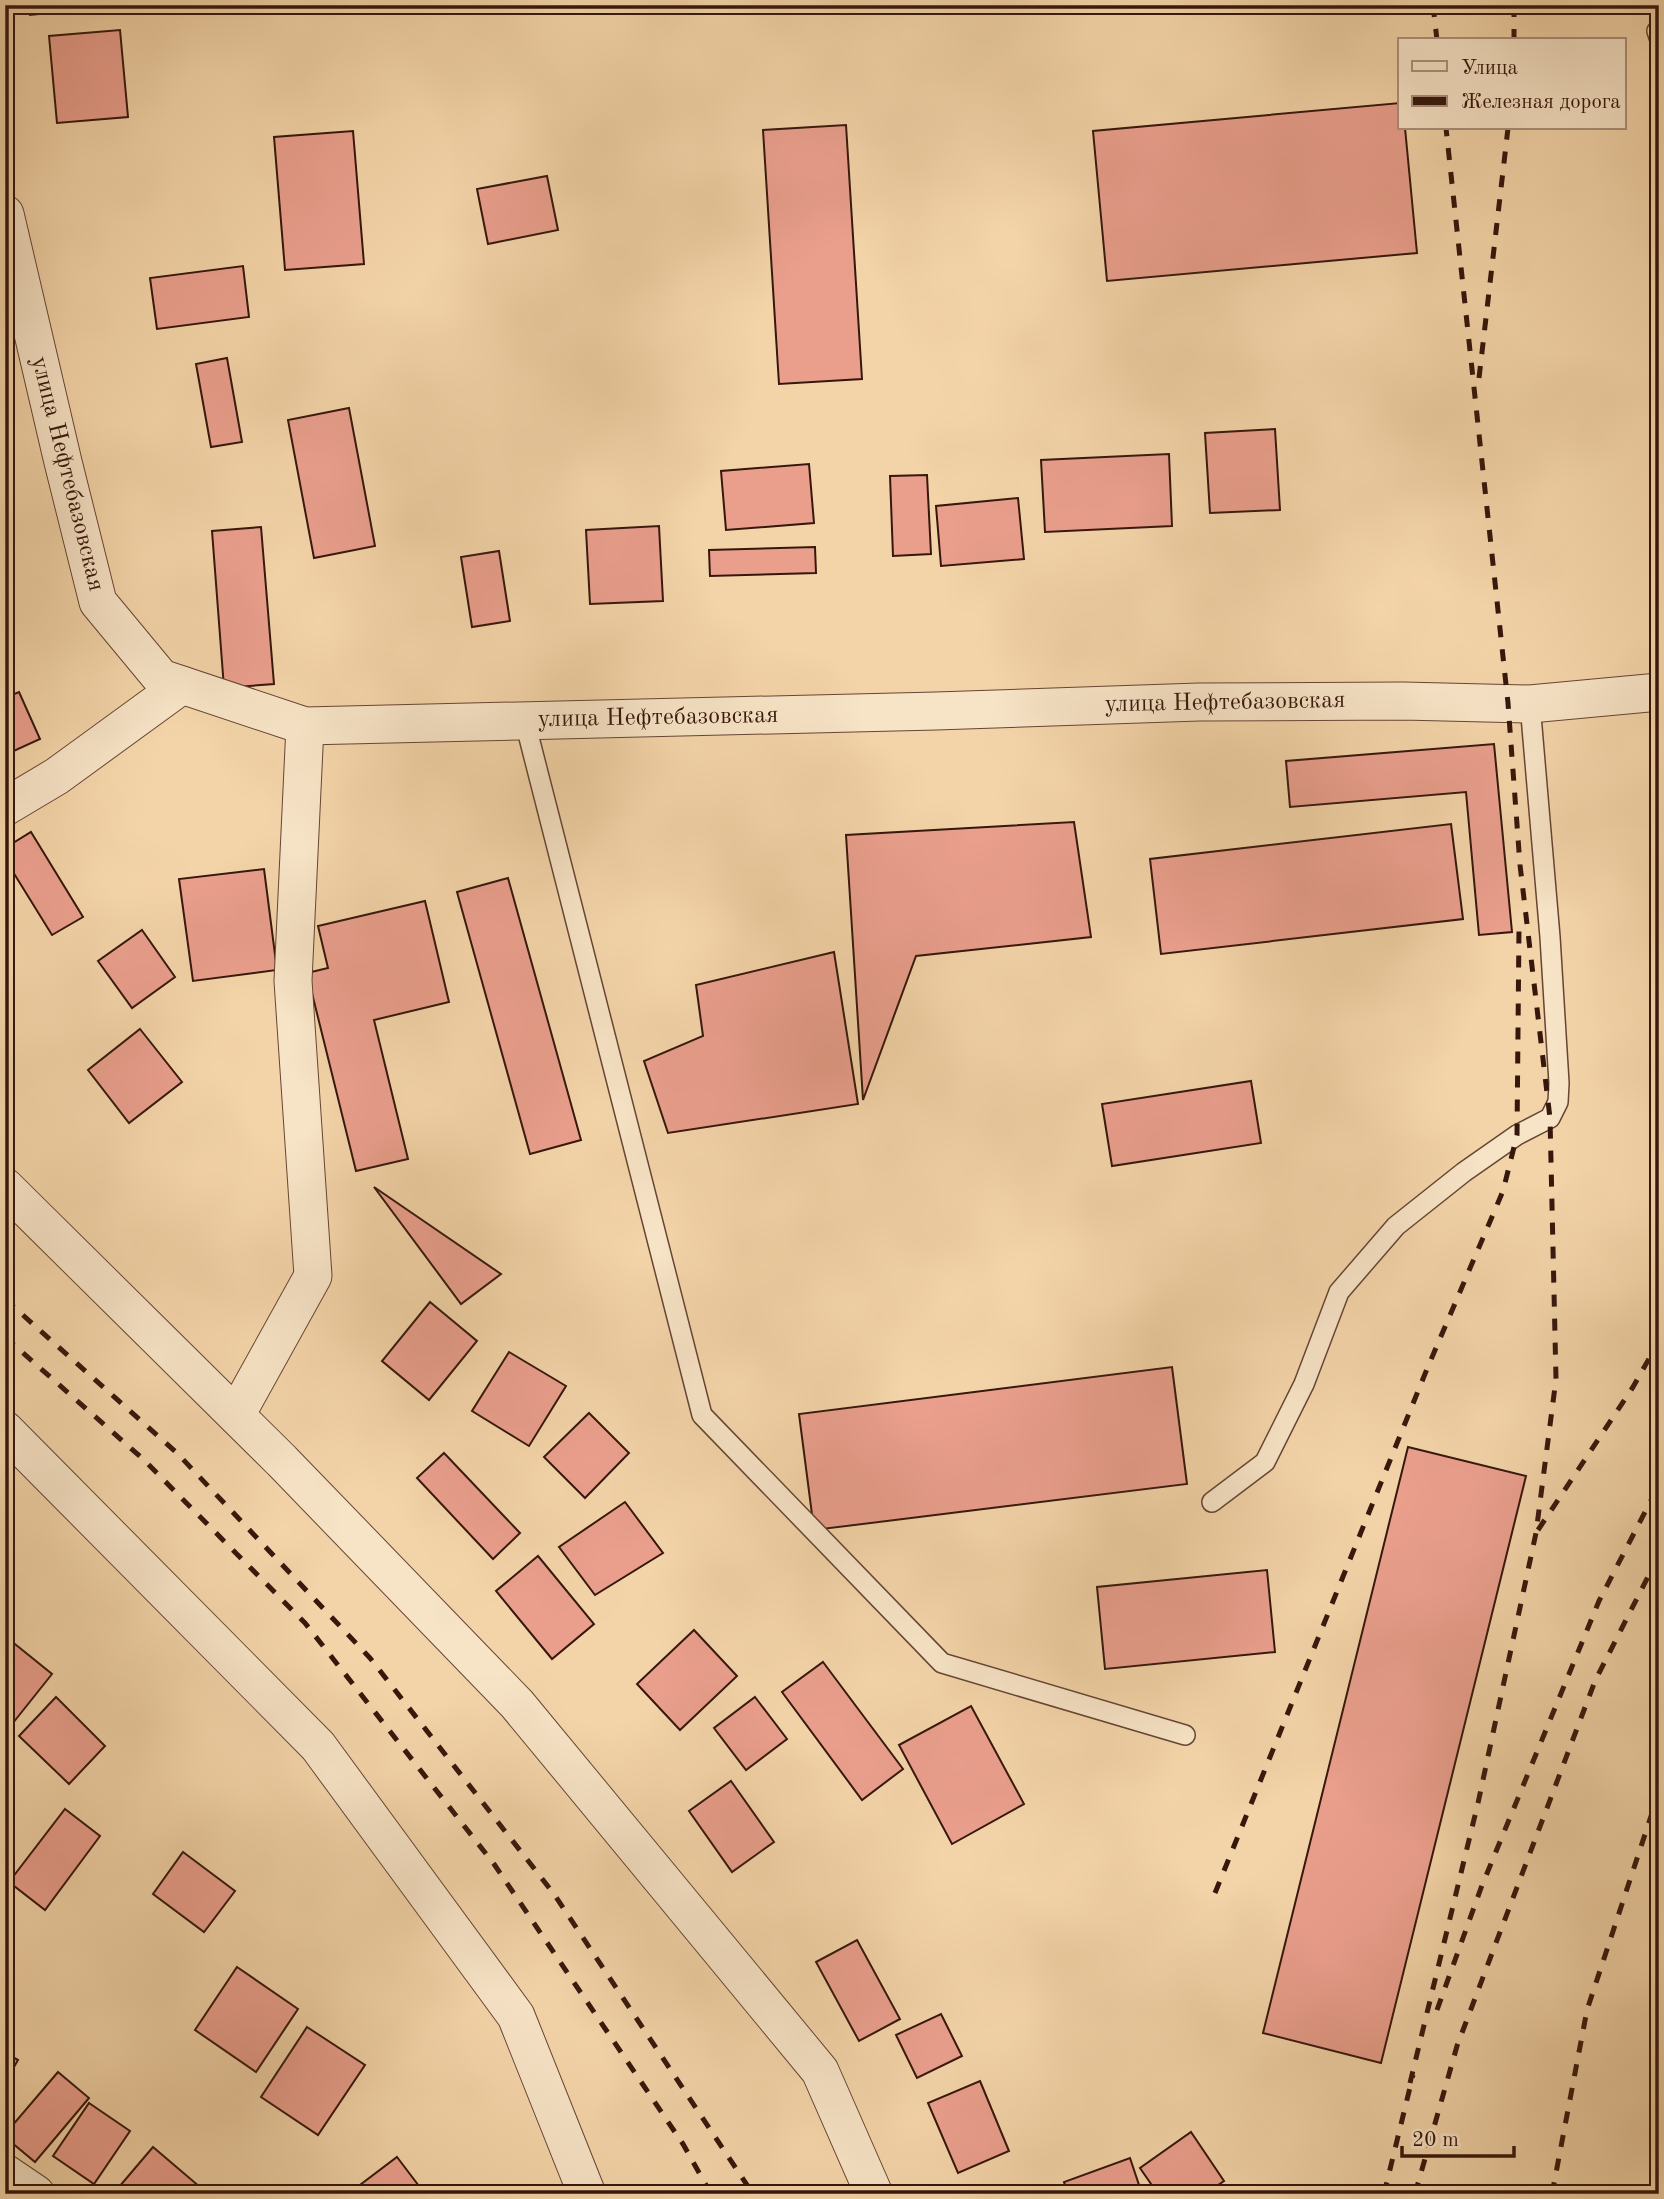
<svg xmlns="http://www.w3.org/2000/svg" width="1664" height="2199" viewBox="0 0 1664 2199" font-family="'Old Standard TT',serif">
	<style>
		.building { fill: #ea9f8d; stroke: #36170c; stroke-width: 2 }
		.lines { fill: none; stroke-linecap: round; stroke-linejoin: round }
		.lane-casing { stroke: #654633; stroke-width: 22 }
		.street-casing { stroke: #654633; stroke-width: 39 }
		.lane { stroke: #f7e3c6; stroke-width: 19 }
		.street { stroke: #f7e3c6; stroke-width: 37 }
		.rail { stroke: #36170c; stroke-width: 5; stroke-dasharray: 12 12; stroke-linecap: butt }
		.labels { text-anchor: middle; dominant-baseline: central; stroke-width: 6; stroke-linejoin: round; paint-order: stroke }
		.street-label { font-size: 24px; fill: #36170c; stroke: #f7e3c6 }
	</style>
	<rect width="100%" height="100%" fill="#f3d4a8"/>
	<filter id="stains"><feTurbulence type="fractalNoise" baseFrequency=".00286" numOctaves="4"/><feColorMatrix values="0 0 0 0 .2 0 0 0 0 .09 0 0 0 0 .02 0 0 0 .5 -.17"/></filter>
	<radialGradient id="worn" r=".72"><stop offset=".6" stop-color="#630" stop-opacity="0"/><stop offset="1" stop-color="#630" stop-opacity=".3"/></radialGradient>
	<!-- building -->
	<g class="building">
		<polygon points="29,5 120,5 120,6 30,15"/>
		<polygon points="120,30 128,117 57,123 49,36"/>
		<polygon points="1400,103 1400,128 1405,128 1417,253 1107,281 1093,131"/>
		<polygon points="846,125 862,379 779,384 763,130"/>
		<polygon points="353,131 364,264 285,270 274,137"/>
		<polygon points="547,176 558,230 488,244 477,189"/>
		<polygon points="243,266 249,317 157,329 150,278"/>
		<polygon points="1654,318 1659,318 1659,404"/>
		<polygon points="227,358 242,442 211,447 196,364"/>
		<polygon points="349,408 375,546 314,558 288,420"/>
		<polygon points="1275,429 1280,510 1210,513 1205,433"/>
		<polygon points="1169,454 1172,526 1045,532 1041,460"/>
		<polygon points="809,464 814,523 726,530 721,471"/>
		<polygon points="927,475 931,554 893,556 890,476"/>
		<polygon points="1018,498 1024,559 941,566 936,506"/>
		<polygon points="659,526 663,601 590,604 586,530"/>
		<polygon points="261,527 274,684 224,688 212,531"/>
		<polygon points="815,547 816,573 710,576 709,550"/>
		<polygon points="499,551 510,621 472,627 461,557"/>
		<polygon points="19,692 40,739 5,755 5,698"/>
		<polygon points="1494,744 1512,932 1479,935 1466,792 1290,807 1286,761"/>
		<polygon points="1074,822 1091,937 916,956 863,1100 846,835"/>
		<polygon points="1451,824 1463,919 1161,954 1150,859"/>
		<polygon points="31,832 83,917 52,935 5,859 5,848"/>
		<polygon points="264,869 277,970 193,981 179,879"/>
		<polygon points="508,878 581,1140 530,1154 457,892"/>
		<polygon points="425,901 449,1002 374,1020 408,1159 356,1171 307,973 328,968 318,926"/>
		<polygon points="142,930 175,977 132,1008 98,961"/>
		<polygon points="834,952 858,1104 668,1133 644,1061 703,1036 696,985"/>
		<polygon points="140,1029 182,1082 129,1123 88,1070"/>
		<polygon points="1251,1081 1261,1143 1112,1166 1102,1104"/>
		<polygon points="374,1187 501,1274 461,1304"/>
		<polygon points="430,1302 477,1341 429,1400 382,1361"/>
		<polygon points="509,1352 566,1386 529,1446 472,1411"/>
		<polygon points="1172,1367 1187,1484 814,1530 799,1414"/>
		<polygon points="589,1413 629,1453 585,1498 544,1457"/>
		<polygon points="1408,1447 1526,1476 1381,2063 1263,2033"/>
		<polygon points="444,1453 520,1533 493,1559 417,1478"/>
		<polygon points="625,1502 663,1553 595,1595 559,1547"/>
		<polygon points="538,1556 594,1624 552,1659 496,1591"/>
		<polygon points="1267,1570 1275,1652 1105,1669 1097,1587"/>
		<polygon points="694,1630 737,1676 680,1730 637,1684"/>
		<polygon points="5,1636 52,1674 5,1733"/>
		<polygon points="823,1662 903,1769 862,1800 782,1692"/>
		<polygon points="56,1697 105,1746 69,1784 19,1736"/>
		<polygon points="755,1697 787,1739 746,1770 714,1728"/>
		<polygon points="971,1706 1024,1804 952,1844 899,1745"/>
		<polygon points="731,1781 774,1842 732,1872 689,1811"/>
		<polygon points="65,1809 100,1836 45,1910 9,1882"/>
		<polygon points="183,1852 235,1891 204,1932 153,1894"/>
		<polygon points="857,1940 900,2019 859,2041 816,1962"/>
		<polygon points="237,1967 298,2009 256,2072 195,2030"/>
		<polygon points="941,2014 962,2056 917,2078 896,2035"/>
		<polygon points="307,2027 365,2065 318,2135 261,2097"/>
		<polygon points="5,2053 18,2060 5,2083"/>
		<polygon points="58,2072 89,2098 35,2162 5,2137 5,2134"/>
		<polygon points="980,2081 1009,2151 958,2173 928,2103"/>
		<polygon points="89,2103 130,2131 94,2184 53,2156"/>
		<polygon points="1191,2132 1224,2181 1205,2194 1158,2194 1140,2168"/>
		<polygon points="153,2147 207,2193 206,2194 113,2194"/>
		<polygon points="397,2157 425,2194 348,2194"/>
		<polygon points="1130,2158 1142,2194 1068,2194 1064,2182"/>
	</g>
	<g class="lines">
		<defs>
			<g id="lane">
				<polyline points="1657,31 1659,37"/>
				<polyline points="525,722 702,1415 942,1663 1185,1735"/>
				<polyline points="1212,1502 1265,1462 1304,1384 1339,1292 1396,1226 1464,1172 1517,1135 1550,1118 1558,1102 1559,1083 1550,937 1530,704"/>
			</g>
			<g id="street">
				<polyline points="5,214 63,462 98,602 161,678 305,726 936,711 1199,702 1403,701 1530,704 1659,692"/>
				<polyline points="5,807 57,776 182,685"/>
				<polyline points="5,1187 282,1461 517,1704 820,2071 874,2194"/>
				<polyline points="236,1415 313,1276 293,981 305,726"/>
				<polyline points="5,1430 318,1746 516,2016 587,2194"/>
				<polyline points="5,2173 36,2194"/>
			</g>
		</defs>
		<!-- lane casing -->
		<use href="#lane" class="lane-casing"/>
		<!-- street casing -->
		<use href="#street" class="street-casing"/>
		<!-- lane -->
		<use href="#lane" class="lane"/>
		<!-- street -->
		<use href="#street" class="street"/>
		<!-- rail -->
		<g class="rail">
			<polyline points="1433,5 1437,40"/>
			<polyline points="1514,5 1514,40"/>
			<polyline points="1479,378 1508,128"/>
			<polyline points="5,1299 177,1453 370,1658 554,1894 753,2194"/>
			<polyline points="5,1337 143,1459 305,1623 494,1864 683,2144 711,2194"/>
			<polyline points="1538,1530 1633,1387 1659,1341"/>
			<polyline points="1215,1893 1427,1369 1503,1191 1517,1135 1519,928"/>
			<polyline points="1437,2010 1481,1888 1599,1601 1659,1485"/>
			<polyline points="1410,2083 1478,1803 1536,1533 1556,1379 1550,1118 1520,865 1508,703 1446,128"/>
			<polyline points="1384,2194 1413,2075"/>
			<polyline points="1415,2194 1457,2046 1595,1681 1659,1555"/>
			<polyline points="1552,2194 1587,2010 1659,1792"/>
		</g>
	</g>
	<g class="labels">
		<!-- street labels -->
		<g class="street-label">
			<text transform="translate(67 474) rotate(76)">улица Нефтебазовская</text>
			<text transform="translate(1225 703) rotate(-1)">улица Нефтебазовская</text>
			<text transform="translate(658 718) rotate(-1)">улица Нефтебазовская</text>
		</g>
	</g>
	<!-- margin -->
	<rect width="1664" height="2199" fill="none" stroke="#f3d4a8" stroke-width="28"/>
	<rect x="7" y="7" width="1650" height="2185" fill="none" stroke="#36170c" stroke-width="3.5"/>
	<rect x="14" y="14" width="1636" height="2171" fill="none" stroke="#36170c" stroke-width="2"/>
	<!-- legend -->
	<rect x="1398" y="38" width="228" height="91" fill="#f7e3c6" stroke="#aa917c" stroke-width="2"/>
	<rect x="1412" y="61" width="35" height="10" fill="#f7e3c6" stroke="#aa917c" stroke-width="2"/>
	<text x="1461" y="74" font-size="21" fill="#36170c">Улица</text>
	<rect x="1412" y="96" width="35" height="10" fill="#36170c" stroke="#aa917c" stroke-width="2"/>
	<text x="1461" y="108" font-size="21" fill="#36170c">Железная дорога</text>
	<!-- scale -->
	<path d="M1402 2146v10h112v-10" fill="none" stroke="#36170c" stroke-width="3.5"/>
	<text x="1412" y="2146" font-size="21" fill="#36170c" stroke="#f7e3c6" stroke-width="5" paint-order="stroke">20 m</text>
	<rect width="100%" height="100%" filter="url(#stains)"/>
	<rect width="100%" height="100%" fill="url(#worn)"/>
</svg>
